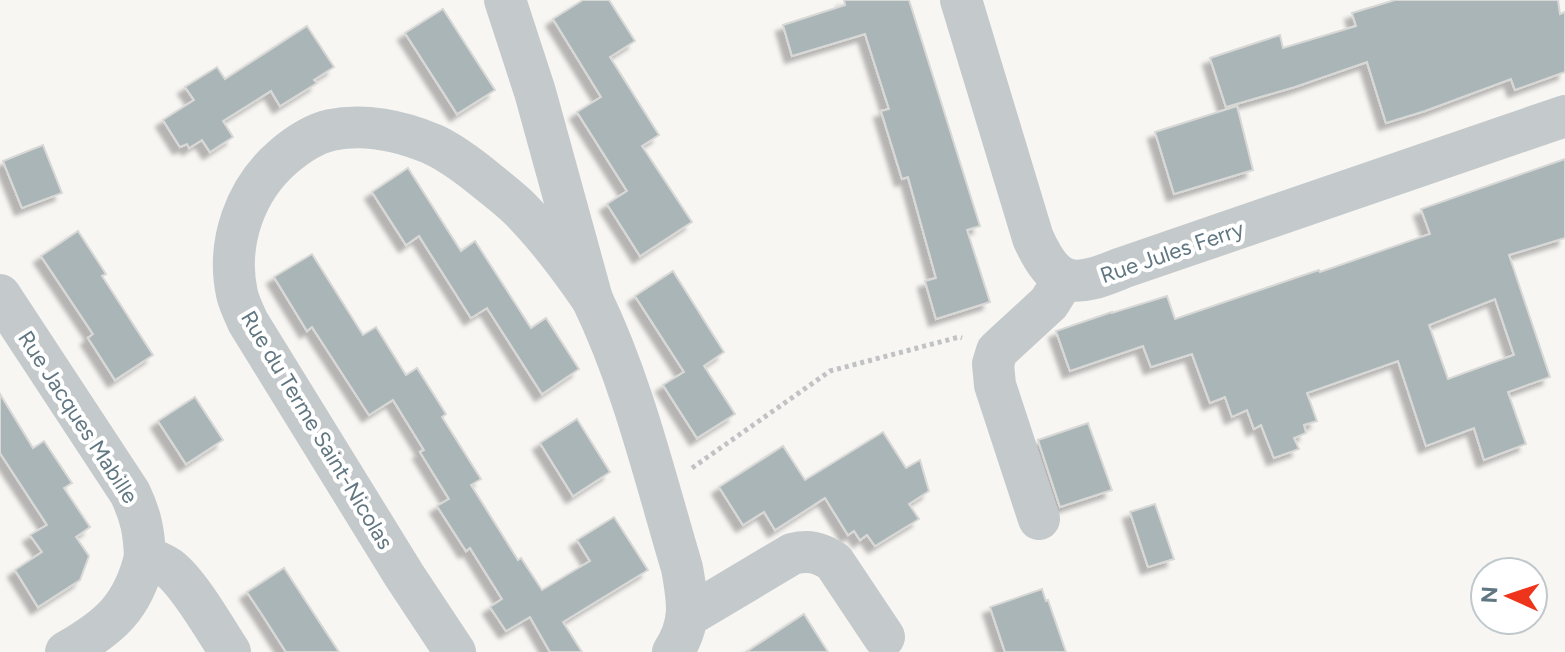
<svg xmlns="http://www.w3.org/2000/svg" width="1565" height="652" viewBox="0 0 1565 652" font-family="Figtree,sans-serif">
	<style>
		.building { fill: #aab5b8; stroke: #d8d8d6; stroke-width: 2; fill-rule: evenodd; filter: url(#shadow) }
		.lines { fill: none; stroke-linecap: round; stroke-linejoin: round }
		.path { stroke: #c0c2c4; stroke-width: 5; stroke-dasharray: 4 4; stroke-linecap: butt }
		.minor { stroke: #c4c9cb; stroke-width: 42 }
		.labels { text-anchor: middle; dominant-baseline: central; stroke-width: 8; stroke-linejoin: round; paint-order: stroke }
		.street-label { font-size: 22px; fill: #607680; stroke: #fff }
	</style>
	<defs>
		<filter id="shadow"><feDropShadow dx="-7" dy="7" stdDeviation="2" flood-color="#0004"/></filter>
	</defs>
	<rect width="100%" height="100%" fill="#f7f6f3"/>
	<!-- building -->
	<g class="building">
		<polygon points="583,0 609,0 635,41 610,57 659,135 642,146 692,222 640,256 607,204 627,191 577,112 601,97 553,19"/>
		<polygon points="844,0 909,0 980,226 967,230 990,302 936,319 925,281 936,278 908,177 902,179 881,111 889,109 865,34 792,56 783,25 845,5"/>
		<polygon points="1395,0 1558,0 1560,14 1565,12 1565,72 1515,90 1511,79 1425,111 1386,123 1367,62 1295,87 1226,107 1210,58 1280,35 1283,48 1356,26 1352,13"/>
		<polygon points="443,9 495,90 457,114 405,33"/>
		<polygon points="307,26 334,67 314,80 317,83 280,106 271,91 223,121 233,137 210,152 202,140 189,148 187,144 180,147 163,120 194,100 185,87 217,67 225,79"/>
		<polygon points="1237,106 1253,170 1174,194 1155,132"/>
		<polygon points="43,145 62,193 22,208 3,161"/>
		<path d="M1565 159V238L1509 255 1550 377 1508 392 1526 444 1484 460 1474 428 1426 446 1398 361 1307 393 1317 421 1304 425 1306 433 1294 438 1299 449 1274 458 1261 425 1254 429 1247 410 1232 417 1225 397 1210 403 1192 354 1151 367 1143 346 1070 371 1056 331 1112 312V313L1167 296 1175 319 1301 276 1319 270 1320 272 1430 234 1421 209ZM1495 299 1514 355 1448 379 1429 325Z"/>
		<polygon points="408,168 461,251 475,241 531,328 546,318 579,369 542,394 487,308 471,318 419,236 406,245 372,192"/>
		<polygon points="78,231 106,274 102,276 153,355 115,380 88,338 93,334 41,256"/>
		<polygon points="312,254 363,335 376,327 406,375 417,368 446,414 442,417 481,479 471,485 518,560 521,558 542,590 590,561 577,540 614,517 648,570 563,622 582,652 550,652 530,617 506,631 490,607 502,599 470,548 466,551 437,506 449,499 420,452 424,450 393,400 369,415 312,327 307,331 274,277"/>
		<polygon points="673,271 724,352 704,366 735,414 697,438 663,385 684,372 635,296"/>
		<polygon points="0,394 33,448 44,441 72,483 64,488 90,527 76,537 89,556 80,580 38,607 15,570 42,552 30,535 47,525 0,453"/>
		<polygon points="195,397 223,440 186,464 158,421"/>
		<polygon points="577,419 610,472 573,496 540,443"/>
		<polygon points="1088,423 1112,490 1060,507 1038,440"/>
		<polygon points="883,432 906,468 920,460 929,491 909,504 919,519 875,546 867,535 860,540 854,531 848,535 825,498 775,530 764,512 743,525 719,487 783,446 805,480"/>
		<polygon points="1155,504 1174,559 1148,567 1130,512"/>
		<polygon points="284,568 339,652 286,652 261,613 247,592"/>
		<polygon points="1042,589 1046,601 1048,600 1066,652 1005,652 990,607"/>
		<polygon points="804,614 828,652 746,652"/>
	</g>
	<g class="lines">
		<!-- path -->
		<polyline class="path" points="692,468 830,371 959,337 962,338"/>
		<!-- minor -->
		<g class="minor">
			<path d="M505 0 535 92 592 299C633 384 655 478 682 568 688 601 692 623 673 652"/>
			<path d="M961 0 1033 238C1056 289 1074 288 1122 268L1565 116"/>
			<path d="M0 295 130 493C141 516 144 532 145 557 154 560 161 563 169 568 189 583 215 629 230 652"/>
			<polyline points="1039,519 995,385 993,364 997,351 1049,303 1064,279"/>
			<path d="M688 616 792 554C809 550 819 552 834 562L884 637"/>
			<path d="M66 652C110 627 133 607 145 557"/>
			<path d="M455 652 404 575 248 322C244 313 239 303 237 294 226 243 245 190 283 157 297 145 313 134 331 130 364 123 401 131 432 144 452 153 470 167 487 181 498 190 510 199 520 209 547 236 570 267 592 299"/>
		</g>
	</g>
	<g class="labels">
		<!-- street labels -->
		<g class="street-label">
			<text transform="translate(1172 252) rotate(-19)">Rue Jules Ferry</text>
			<text transform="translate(78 417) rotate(57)">Rue Jacques Mabille</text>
			<text transform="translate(317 430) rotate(59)">Rue du Terme Saint-Nicolas</text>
		</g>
	</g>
	<!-- north arrow -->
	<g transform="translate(1509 596) rotate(273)"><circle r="38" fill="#ffffff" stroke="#bfc8cc" stroke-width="2"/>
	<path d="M0-6L14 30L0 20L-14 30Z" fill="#ee351b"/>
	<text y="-12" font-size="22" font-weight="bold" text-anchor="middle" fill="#607680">N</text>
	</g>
</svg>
